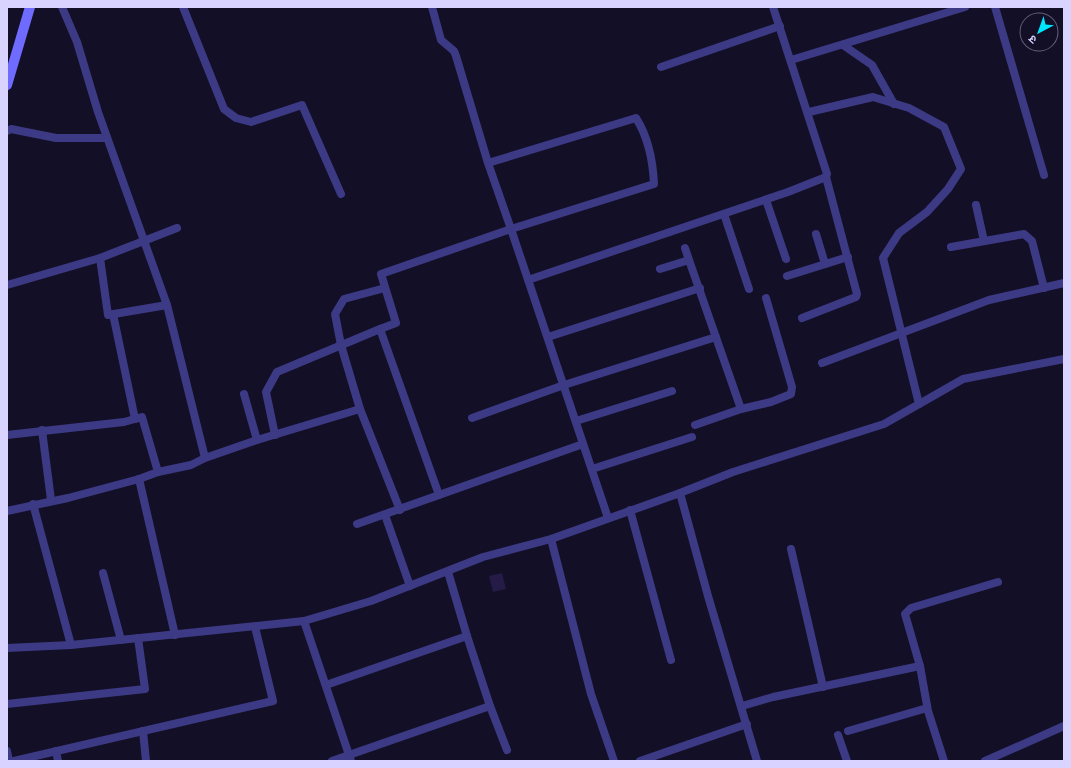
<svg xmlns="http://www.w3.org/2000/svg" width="1071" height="768" viewBox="0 0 1071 768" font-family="'Noto Sans','Noto Sans Devanagari',sans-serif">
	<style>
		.building { fill: #241b47 }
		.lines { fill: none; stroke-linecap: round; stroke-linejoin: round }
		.street { stroke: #3d3a85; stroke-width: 8 }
		.secondary { stroke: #6f6bff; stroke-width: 10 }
	</style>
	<rect width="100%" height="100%" fill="#130f26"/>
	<!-- building -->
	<polygon class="building" points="502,573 506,589 493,592 489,576"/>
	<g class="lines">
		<!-- street -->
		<g class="street">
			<polyline points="183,7 224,109 236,118 251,122 302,105 341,194"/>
			<path d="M432 7 441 40 454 51 456 56 488 163 511 229 654 184C653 162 648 137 636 118L488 163"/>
			<polyline points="995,7 1044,175"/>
			<polyline points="843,45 872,65 894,104"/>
			<polyline points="791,60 965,7"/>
			<polyline points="661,67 780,26"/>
			<polyline points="809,112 873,97 909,108 944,127 961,169 948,189 927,212 899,233 883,258 919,404"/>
			<polyline points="7,131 11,129 56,138 107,138"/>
			<polyline points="766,200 786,259"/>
			<polyline points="976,205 984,241"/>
			<polyline points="724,214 749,289"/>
			<polyline points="816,234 825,264"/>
			<polyline points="951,247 1024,234 1032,241 1044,288"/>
			<polyline points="685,248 689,260"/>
			<polyline points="100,258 108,315 167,305"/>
			<polyline points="660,269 689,260 741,409"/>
			<polyline points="787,276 848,257"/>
			<polyline points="528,280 788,192 826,177 827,174 773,7"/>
			<polyline points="7,285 100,258 177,228"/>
			<polyline points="113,314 135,419"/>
			<polyline points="802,318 856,297 857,294 826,177"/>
			<polyline points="548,337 700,288"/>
			<polyline points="822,363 989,300 1064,283"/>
			<polyline points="244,394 257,440"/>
			<polyline points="360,409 341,345 335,314 344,299 385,288"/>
			<polyline points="472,418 564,385 716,337"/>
			<polyline points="576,421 672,391"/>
			<polyline points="695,425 741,409 771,402 791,394 792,387 766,298"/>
			<polyline points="42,430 51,500"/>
			<polyline points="7,435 124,422 142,417 158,472"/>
			<polyline points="275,435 266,392 277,372 380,329"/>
			<polyline points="583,444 439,495 380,329 396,323 381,274 511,229 608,518"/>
			<polyline points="205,458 257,440 360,409 400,510"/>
			<polyline points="592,469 692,437"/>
			<polyline points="139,479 175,635"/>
			<polyline points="680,493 708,596 757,761"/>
			<polyline points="33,504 71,645"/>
			<polyline points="630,510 671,660"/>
			<polyline points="7,511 68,498 139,479 158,472 191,465 205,458 167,305 98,112 77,42 62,7"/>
			<polyline points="385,515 410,586"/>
			<polyline points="357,524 439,495"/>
			<polyline points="551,539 591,694 614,761"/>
			<polyline points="791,549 823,687"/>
			<polyline points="103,573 121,640"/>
			<polyline points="304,621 349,755 332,761"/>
			<polyline points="467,636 490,706"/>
			<polyline points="7,648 71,645 304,621 371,601 483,557 551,539 680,493 733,472 884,424 963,379 1064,359"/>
			<polyline points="326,685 467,636 448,572"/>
			<polyline points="7,704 145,689 138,638"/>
			<polyline points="742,706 773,697 920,666"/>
			<polyline points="143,731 146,761"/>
			<polyline points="848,731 927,708"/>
			<polyline points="838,735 847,761"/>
			<polyline points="7,751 9,761"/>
			<polyline points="56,751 58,761"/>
			<polyline points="14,761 273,701 255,627"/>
			<polyline points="351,761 349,755 490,706 507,750"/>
			<polyline points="640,761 747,724"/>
			<polyline points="944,761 928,711 920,666 905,614 911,608 998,582"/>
			<polyline points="985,761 1064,726"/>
		</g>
		<!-- secondary -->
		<polyline class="secondary" points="7,85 30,7"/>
	</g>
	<!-- border -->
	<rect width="1071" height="768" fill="none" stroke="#d9d4ff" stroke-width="16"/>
	<!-- north arrow -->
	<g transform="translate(1039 32) rotate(221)"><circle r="19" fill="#130f26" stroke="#625e7d"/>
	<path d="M0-3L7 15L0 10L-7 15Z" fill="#00e5ff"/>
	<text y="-6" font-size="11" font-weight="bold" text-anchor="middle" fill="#d9d4ff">उ</text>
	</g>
</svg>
